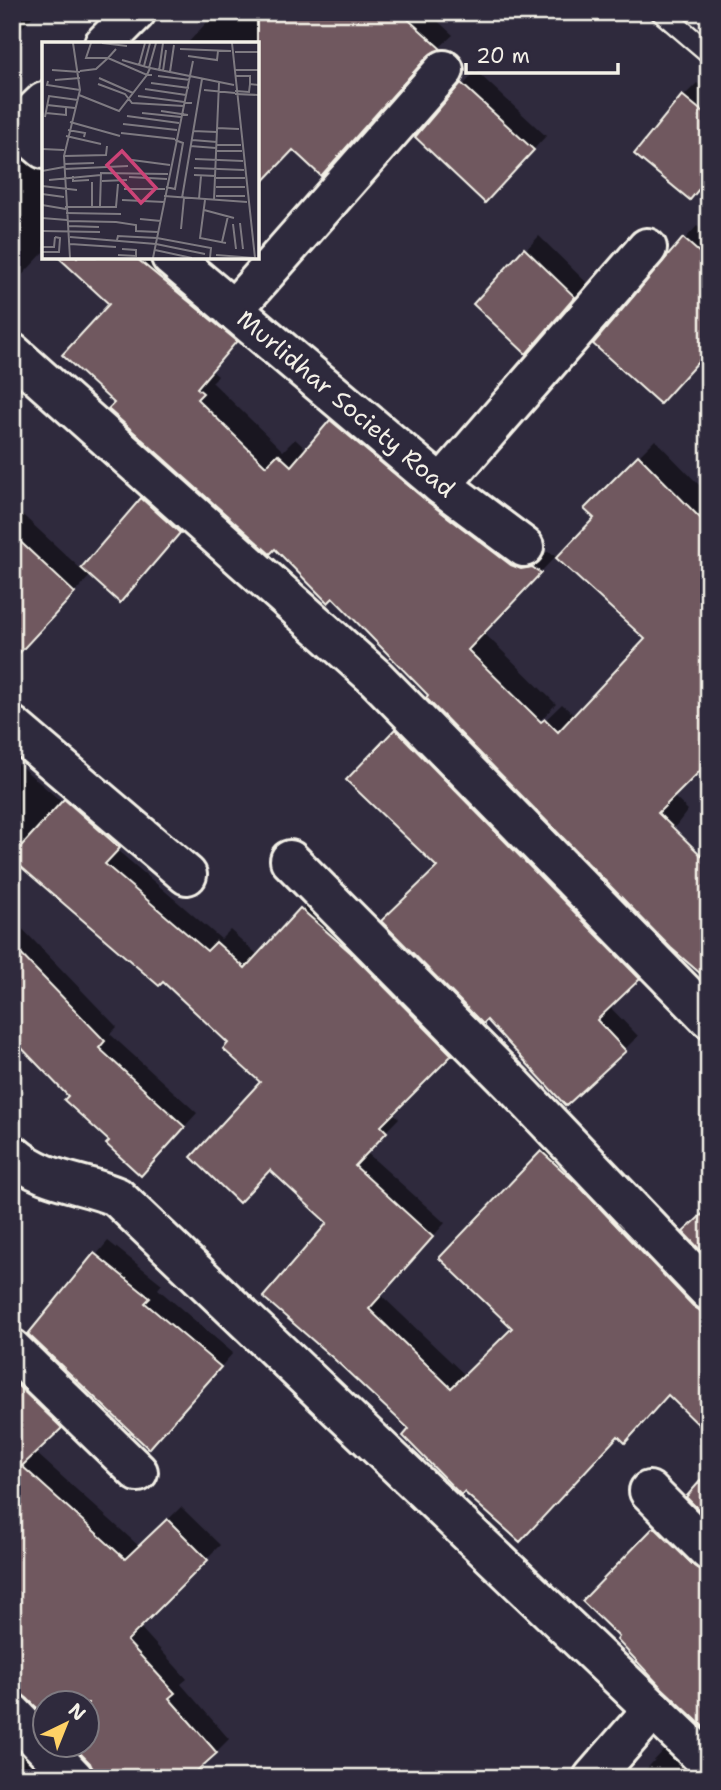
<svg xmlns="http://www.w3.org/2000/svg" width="721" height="1790" viewBox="0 0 721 1790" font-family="'Shantell Sans',sans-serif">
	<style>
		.shadow { fill: #0007 }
		.building { fill: #6f595e; stroke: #f4f1e8; stroke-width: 2 }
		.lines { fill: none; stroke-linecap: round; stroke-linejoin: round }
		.lane-casing { stroke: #f4f1e8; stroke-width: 24 }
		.street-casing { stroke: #f4f1e8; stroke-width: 44 }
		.lane { stroke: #2f2a3d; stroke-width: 19 }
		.street { stroke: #2f2a3d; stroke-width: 38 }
		.labels { text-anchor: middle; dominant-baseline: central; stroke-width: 5; stroke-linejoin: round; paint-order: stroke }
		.street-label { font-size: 24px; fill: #f4f1e8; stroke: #2f2a3d }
		.inset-road { fill: none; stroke: #7e7a81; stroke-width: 2 }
		.view { fill: #cc4377; fill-opacity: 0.15; stroke: #cc4377; stroke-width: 3.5 }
		.inset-edge { fill: none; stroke: #f4f1e8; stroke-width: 3.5 }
	</style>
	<rect width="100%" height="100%" fill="#2f2a3d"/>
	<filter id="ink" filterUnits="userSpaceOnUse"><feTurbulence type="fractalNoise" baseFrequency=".0143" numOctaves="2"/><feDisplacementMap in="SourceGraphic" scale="14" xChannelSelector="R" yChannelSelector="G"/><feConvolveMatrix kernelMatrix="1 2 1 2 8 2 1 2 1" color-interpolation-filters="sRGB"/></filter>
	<g filter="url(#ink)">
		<!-- shadow -->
		<g class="shadow">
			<polygon points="12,12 37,12 17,33 12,29"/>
			<polygon points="216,12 428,12 453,35 440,47 429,53 257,44 187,44"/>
			<polygon points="476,71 546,136 499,187 417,137"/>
			<polygon points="697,83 709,93 709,178 690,198 684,96"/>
			<polygon points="12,120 44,148 44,252 12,286"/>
			<polygon points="697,226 709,236 709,353 684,240"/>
			<polygon points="539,236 587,283 539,339 475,304"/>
			<polygon points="61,257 171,257 252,324 212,371 218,376 212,382 283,451 295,439 307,450 348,405 538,553 549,552 556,556 483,632 556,704 534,727 536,729 562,704 575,716 647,639 596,518 586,509 655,440 709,495 709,505 699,515 709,522 709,764 704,765 673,796 688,810 636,878 430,695 333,596 275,547 116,403 111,304"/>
			<polygon points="156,486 192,518 133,587 91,575 35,635 12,643 12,505 82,570"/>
			<polygon points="410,717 606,917 575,956 609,1006 638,1036 624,1050 348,780"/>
			<polygon points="12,759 63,803 78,787 132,834 117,850 221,939 230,930 259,956 315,896 464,1040 392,1112 399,1118 366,1152 445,1223 381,1295 466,1376 514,1328 441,1258 556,1139 709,1295 709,1433 669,1393 618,1434 412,1429 330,1223 263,1082 231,1043 163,980 12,857"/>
			<polygon points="709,880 709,985 656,930"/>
			<polygon points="12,918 117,1027 110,1034 197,1113 154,1160 111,1141 12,1038"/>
			<polygon points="108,1241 162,1284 158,1289 233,1353 162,1433 30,1334"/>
			<polygon points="12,1353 74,1414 35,1452 140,1547 181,1507 220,1545 139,1626 187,1679 181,1684 229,1739 216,1752 91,1762 75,1744 88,1744 88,1702 12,1679"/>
			<polygon points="669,1516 709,1555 709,1730 585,1601"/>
			<polygon points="28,1735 69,1778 12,1778 12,1751"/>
			<polygon points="677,1737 709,1778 638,1778 664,1750"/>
		</g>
		<!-- building -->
		<g class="building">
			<polygon points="257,12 400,12 441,49 428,56 321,176 293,150 257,188"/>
			<polygon points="461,83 534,150 485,203 415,137"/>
			<polygon points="682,95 709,117 709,177 690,200 634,154"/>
			<polygon points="683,238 709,261 709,350 660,404 593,344"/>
			<polygon points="524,248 575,297 526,354 473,304"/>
			<polygon points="58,257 135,257 237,341 197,388 203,393 197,399 266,466 278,454 291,466 330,420 428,502 511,565 521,569 532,567 541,573 468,650 541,722 545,719 558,732 645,639 556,558 594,518 584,509 638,455 709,527 709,762 658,813 709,863 709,981 671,948 426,698 428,695 333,598 328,603 275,549 270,554 108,409 114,403 62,355 109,304"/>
			<polygon points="141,498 180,533 120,603 81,568"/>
			<polygon points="12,534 75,593 12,661"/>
			<polygon points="395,729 640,979 597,1020 626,1051 566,1106 487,1020 483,1024 381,921 437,867 346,780"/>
			<polygon points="64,799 120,848 105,864 207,951 216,942 245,968 300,908 350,952 452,1055 381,1126 387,1132 355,1166 433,1237 369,1309 451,1388 512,1328 439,1258 541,1151 576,1183 693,1306 702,1312 709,1312 709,1435 668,1395 625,1443 618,1436 520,1542 464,1492 461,1495 403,1436 409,1429 333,1358 263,1297 327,1223 270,1170 239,1203 191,1157 260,1082 223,1049 228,1043 163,982 159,986 12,859 12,856"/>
			<polygon points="12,945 105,1041 99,1048 185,1127 141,1176 106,1144 109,1141 64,1100 68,1096 12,1038"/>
			<polygon points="709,1208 709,1259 683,1232"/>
			<polygon points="94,1253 150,1298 145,1303 221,1367 149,1449 28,1334"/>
			<polygon points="16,1384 62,1428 22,1466 125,1559 167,1519 208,1560 127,1641 175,1693 169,1698 217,1753 189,1778 96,1778 90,1763 72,1745 88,1745 88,1703 46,1703 46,1716 12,1685 12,1388"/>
			<polygon points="709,1471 709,1520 686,1497"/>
			<polygon points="654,1527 694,1566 703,1572 709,1572 709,1732 660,1686 617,1640 619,1637 582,1601"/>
		</g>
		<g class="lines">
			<defs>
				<polyline id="lane" points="661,12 709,53"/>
				<g id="street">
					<polyline points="104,44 136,12"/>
					<polyline points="12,122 44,149"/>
					<polyline points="18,127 44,102"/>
					<polyline points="171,257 441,485 524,547"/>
					<polyline points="233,310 444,70"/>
					<polyline points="12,353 376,678 709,1018"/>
					<polyline points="441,485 647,248"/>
					<polyline points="12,726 187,875"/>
					<polyline points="290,860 512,1084 709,1291"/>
					<path d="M12 1154C45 1183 80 1181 117 1197L709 1763"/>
					<polyline points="12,1349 138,1472"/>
					<polyline points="649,1491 709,1551"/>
					<polyline points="12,1713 74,1778"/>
					<polyline points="593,1778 653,1709"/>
				</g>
			</defs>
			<!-- lane casing -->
			<use href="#lane" class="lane-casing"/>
			<!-- street casing -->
			<use href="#street" class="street-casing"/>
			<!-- lane -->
			<use href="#lane" class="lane"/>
			<!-- street -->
			<use href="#street" class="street"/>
		</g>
	</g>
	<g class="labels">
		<!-- street labels -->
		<g class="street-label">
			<text transform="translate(346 404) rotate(40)">Murlidhar Society Road</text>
		</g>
	</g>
	<!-- overview -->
	<g transform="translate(42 42)">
		<rect width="217" height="217" fill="#2f2a3d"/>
		<path class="inset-road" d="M49 1 44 16H66L74 7M60 1 85 4M138 7 189 9M193 10H217M146 14 175 18 176 9M80 18 108 26M97 23 103 1M102 24 108 1M107 26 114 1M10 28 38 30M192 28H217M38 29 54 27 66 16 105 33 108 26 192 43M117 29 121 1M121 29 124 8M128 30 132 3M116 34 148 38M193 34H208V42M57 36 91 51M13 38 38 36M6 39 5 43 38 48M109 41 147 46M56 42 83 52 90 61 142 64M103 47 144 53M162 48 193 51M193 49 207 50 208 42 217 43M193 52 217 53M37 53 77 69 105 33H110M96 54 150 61M5 63 33 66M119 69 146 73M4 71 24 73V66M100 71 139 75M85 74 137 81M3 75 7 54 36 58M28 80 78 94M81 82 135 88M175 86 197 87M26 88 43 91 42 95M151 89 175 90M79 91 133 97M24 94 59 102M150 98 175 100M175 103H199M148 104 174 106M0 107 22 108M175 109H200M23 114 64 113 65 104M153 117 201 119M90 118 128 123M22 122 52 121M152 126 202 128M22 127 86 124M0 129 22 125M152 133 174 134M31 134V139L47 138M87 135 125 137M174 136H203M7 138 59 133M60 139 85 138M0 144 35 148M124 145 133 147 141 101 133 98M174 145H203M82 147H123M0 152 22 155M122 154 205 160M174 154H203M140 156 160 37M157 157 159 134M80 158 122 160M163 158 158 196 184 201M172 158 177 41M0 163 24 167M50 164V140M58 164 59 131 126 132M23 165H74L76 142M162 168 192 176M24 171 79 172M0 176 25 178M98 177 119 179M26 179 74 180 94 183V189L116 190M198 181 201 207M191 182 194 207M26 184 57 185M139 187 142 156M0 189 58 190M28 195 114 202 163 212M75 198 76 194 115 196 169 206 168 216M180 200 186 174M28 202 74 205M0 205H12L13 195M113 208 150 216M0 210H17L18 196 13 195M76 213 94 214V208L80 207M174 213 213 216 190 1M28 216 22 114 38 48 31 1M111 216 151 19"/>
		<path class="view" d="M80 109 114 146 99 161 65 123Z"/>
		<rect width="217" height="217" class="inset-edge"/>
	</g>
	<!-- margin -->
	<rect width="721" height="1790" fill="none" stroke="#2f2a3d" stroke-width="42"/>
	<rect x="21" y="21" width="679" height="1748" fill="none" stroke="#f4f1e8" stroke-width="2.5" filter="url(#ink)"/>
	<!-- north arrow -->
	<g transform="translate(66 1724) rotate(43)"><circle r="33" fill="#2f2a3d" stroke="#7e7a81" stroke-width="2"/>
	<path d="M0-5L12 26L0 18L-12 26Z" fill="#ffd166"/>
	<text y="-10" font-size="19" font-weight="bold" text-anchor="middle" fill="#f4f1e8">N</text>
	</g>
	<!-- scale -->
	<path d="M466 63v10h152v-10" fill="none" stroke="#f4f1e8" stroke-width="3.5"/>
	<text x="476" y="63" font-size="21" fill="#f4f1e8" stroke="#2f2a3d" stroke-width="5" paint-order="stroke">20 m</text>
</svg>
